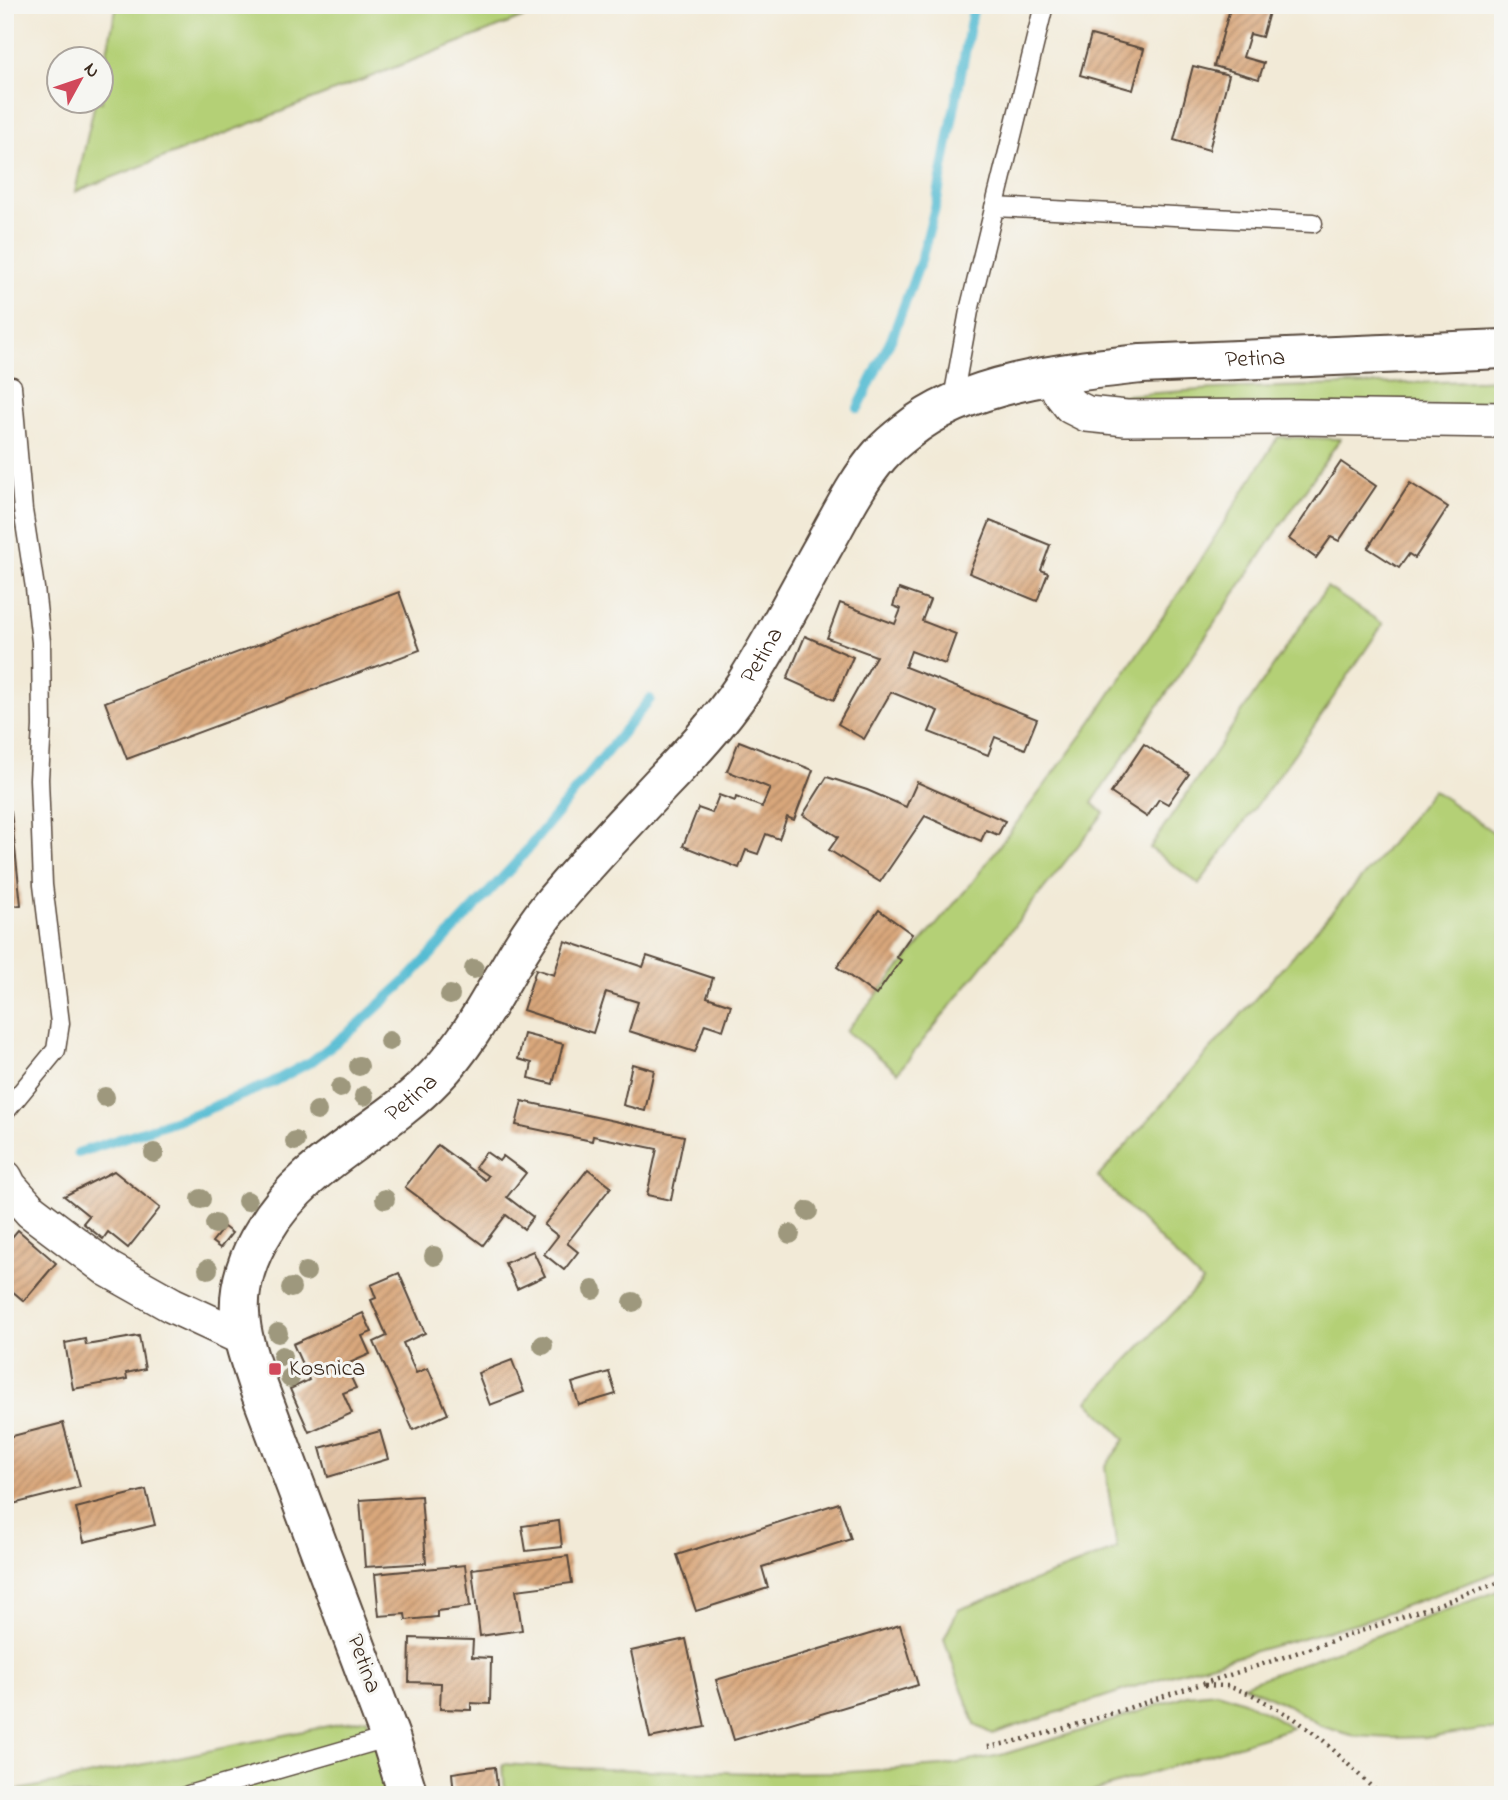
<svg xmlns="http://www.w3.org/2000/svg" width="1508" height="1800" viewBox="0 0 1508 1800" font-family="'Indie Flower',sans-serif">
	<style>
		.grass { fill: #b4d076; stroke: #787d4a; stroke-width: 2 }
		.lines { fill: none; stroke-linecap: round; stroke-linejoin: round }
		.stream { stroke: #55bcd3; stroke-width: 10 }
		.building { fill: url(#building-hatch) }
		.service-casing { stroke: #56473a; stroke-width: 21 }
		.minor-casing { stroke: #56473a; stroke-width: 38 }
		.tertiary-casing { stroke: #56473a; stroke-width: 42 }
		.path { stroke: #56473a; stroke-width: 4.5; stroke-dasharray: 2 5; stroke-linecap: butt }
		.service { stroke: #fff; stroke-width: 18 }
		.minor { stroke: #fff; stroke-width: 35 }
		.tertiary { stroke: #fff; stroke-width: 38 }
		.tree { fill: #9e987d }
		.poi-dot { fill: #d1495b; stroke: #f6f6f2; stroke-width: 2.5 }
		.labels { text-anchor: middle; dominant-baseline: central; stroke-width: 6; stroke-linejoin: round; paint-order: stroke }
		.street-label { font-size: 24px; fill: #3b2a1e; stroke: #f6f6f2 }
		.poi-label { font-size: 24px; fill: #3b2a1e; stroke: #f6f6f2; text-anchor: start }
	</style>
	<defs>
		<pattern id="building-hatch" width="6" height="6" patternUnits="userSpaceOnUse" patternTransform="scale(1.75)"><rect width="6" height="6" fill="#d9a77c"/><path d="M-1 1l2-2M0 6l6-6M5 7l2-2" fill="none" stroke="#b18865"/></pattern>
	</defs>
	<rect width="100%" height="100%" fill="#f6f6f2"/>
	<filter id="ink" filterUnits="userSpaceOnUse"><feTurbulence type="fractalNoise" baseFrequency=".0143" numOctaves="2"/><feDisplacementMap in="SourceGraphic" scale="14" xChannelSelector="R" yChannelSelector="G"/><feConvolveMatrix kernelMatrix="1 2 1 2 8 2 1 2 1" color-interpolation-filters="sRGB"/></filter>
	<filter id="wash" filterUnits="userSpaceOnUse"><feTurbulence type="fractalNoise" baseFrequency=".00686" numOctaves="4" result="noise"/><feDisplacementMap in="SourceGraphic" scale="28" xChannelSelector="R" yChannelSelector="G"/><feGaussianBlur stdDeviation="1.57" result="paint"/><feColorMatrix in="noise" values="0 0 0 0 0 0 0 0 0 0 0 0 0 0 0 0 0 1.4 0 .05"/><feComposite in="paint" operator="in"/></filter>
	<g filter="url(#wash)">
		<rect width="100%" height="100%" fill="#f2ead7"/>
		<!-- grass -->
		<g class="grass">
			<polygon points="117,5 555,5 75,192 95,102 102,102 102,74"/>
			<polygon points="1503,380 1503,407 1107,403 1099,397 1215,389"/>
			<polygon points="1278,437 1340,439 1092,803 1104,813 898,1072 846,1031 971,884 1083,734 1187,581"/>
			<polygon points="1327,587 1383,624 1310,732 1199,884 1150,848"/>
			<polygon points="1433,790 1503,839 1503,1570 1363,1621 1173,1674 992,1734 975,1725 944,1639 958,1610 1117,1549 1105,1467 1125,1439 1088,1401 1202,1282 1098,1177 1374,864"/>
			<polygon points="1503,1589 1503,1730 1482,1730 1432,1737 1391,1738 1354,1736 1321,1726 1290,1706 1243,1685"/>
			<path d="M1216 1692C1246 1700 1266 1711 1292 1728L1082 1795H505L503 1764 569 1768 756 1773 849 1772 943 1766 1001 1755 1094 1727 1187 1695Z"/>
			<polygon points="367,1718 391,1795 5,1795 5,1793"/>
		</g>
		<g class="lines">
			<!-- stream -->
			<g class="stream">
				<polyline points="858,408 893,335 921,260 937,200 974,5"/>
				<polyline points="78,1153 200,1112 271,1083 312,1061 359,1024 410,977 517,862 650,699"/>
			</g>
		</g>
		<g id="blocks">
			<!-- building -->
			<g class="building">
				<polygon points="1231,5 1271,5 1262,37 1250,34 1243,57 1264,63 1259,79 1214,66"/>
				<polygon points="1091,35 1144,49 1133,90 1080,75"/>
				<polygon points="1193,66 1229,75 1209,150 1174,140"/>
				<polygon points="1341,462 1376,486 1339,541 1331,537 1316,558 1289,539"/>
				<polygon points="1410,483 1448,507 1415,558 1409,554 1399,568 1368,548"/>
				<polygon points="990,521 1050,545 1041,570 1048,573 1037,601 969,573"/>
				<polygon points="899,589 930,600 922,621 956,634 945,664 911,651 905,667 1037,719 1025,749 995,737 988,755 929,732 938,711 891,692 864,739 838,724 876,656 827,638 840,603 895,624 901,609 893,606"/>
				<polygon points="399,592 420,650 127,759 105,702"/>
				<polygon points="5,602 10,618 5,619"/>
				<polygon points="805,636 853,657 834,700 787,679"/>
				<polygon points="739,741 813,770 794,820 787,817 779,839 766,834 758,854 746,850 739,868 683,846 698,808 712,813 719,795 735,801 736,797 762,807 770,788 727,771"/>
				<polygon points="1144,744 1189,774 1168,804 1159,799 1147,817 1111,793"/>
				<polygon points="827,777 867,790 906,807 917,782 1005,821 998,835 986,830 981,841 925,816 880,882 829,850 838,837 803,815"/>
				<polygon points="5,811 11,811 21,905 5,907"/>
				<polygon points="879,910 912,934 896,957 901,960 876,995 837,967"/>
				<polygon points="565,941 643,967 647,956 713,978 707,997 731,1005 723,1030 705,1024 695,1052 629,1031 638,1002 606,992 593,1033 523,1010 536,969 554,975"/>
				<polygon points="524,1034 563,1044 553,1084 529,1078 532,1063 518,1059"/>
				<polygon points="632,1064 654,1070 645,1111 623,1105"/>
				<polygon points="522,1101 684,1136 671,1200 647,1195 657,1149 593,1136 592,1141 516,1125"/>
				<polygon points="438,1145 485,1180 488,1176 475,1167 486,1152 499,1161 503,1156 526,1173 507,1197 533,1217 524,1229 506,1215 483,1245 405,1187"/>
				<polygon points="588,1169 611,1187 567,1243 578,1252 564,1270 544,1254 558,1236 544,1225"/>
				<polygon points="114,1171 160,1208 128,1248 108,1232 103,1239 83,1223 89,1216 64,1196"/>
				<polygon points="224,1227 232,1233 220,1248 212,1242"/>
				<polygon points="18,1230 56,1263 24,1301 5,1285 5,1245"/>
				<polygon points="533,1251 545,1276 517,1289 505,1263"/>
				<polygon points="399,1273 425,1333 403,1343 416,1373 428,1368 448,1414 413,1430 374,1342 387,1336 371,1300 376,1298 371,1285"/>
				<polygon points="363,1313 372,1332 362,1336 370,1354 345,1365 356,1388 343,1393 352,1413 309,1432 290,1389 309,1380 293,1344"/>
				<polygon points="139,1336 145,1369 126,1373 127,1379 73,1389 65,1343 85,1339 86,1345"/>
				<polygon points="512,1360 524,1392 490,1405 478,1373"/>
				<polygon points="609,1372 616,1394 579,1405 572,1383"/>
				<polygon points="63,1423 80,1487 5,1506 5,1438"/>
				<polygon points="380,1431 388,1459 328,1477 320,1448"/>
				<polygon points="146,1490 155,1525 84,1542 76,1508"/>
				<polygon points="421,1496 426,1563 365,1567 360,1500"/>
				<polygon points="839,1503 851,1539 762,1567 768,1588 696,1611 677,1555"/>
				<polygon points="559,1521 562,1547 526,1551 522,1526"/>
				<polygon points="568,1556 572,1583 516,1590 522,1630 480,1636 472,1569"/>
				<polygon points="465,1565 470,1607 437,1611 437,1617 406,1620 405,1614 379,1616 375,1574"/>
				<polygon points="900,1625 918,1685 734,1740 716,1680"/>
				<polygon points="410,1638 473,1640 472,1657 491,1658 490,1704 471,1703 471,1710 440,1709 441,1683 409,1682"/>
				<polygon points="686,1639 705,1727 650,1738 631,1651"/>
				<polygon points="495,1767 498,1795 454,1795 452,1773"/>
			</g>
		</g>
	</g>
	<g filter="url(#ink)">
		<use href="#blocks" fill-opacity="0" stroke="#56473a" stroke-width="2"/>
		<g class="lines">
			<defs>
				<g id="service">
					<polyline points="994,207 1313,223"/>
					<polyline points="952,404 969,311 1044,5"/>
					<polyline points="5,1112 56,1050 60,1023 43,885 39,779 42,726 41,642 35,588 23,510 12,386"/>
					<polyline points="188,1795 390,1737"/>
				</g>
				<g id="minor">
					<polyline points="1054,374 1060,392 1071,406 1087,414 1126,418 1298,417 1503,420"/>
					<polyline points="5,1178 9,1186 31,1211 108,1269 172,1305 243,1338"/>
				</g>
				<g id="tertiary">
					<path id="s1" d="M408 1795 390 1737 257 1383C250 1361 241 1337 240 1313 238 1285 249 1254 264 1231 305 1160 381 1134 435 1077 483 1028 506 962 548 909 583 866 622 826 660 785 690 754 720 722 744 686 773 641 797 593 823 547 840 517 857 481 880 455 888 446 898 438 907 431 966 382 1067 372 1141 364L1503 349"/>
				</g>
			</defs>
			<!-- service casing -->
			<use href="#service" class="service-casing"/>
			<!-- minor casing -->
			<use href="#minor" class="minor-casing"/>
			<!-- tertiary casing -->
			<use href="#tertiary" class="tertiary-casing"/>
			<!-- path -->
			<g class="path">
				<polyline points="1205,1685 1227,1686 1251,1694 1295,1719 1324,1741 1380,1795"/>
				<path d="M988 1747C1055 1734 1121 1710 1186 1689 1292 1655 1398 1619 1503 1581"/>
			</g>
			<!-- service -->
			<use href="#service" class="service"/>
			<!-- minor -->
			<use href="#minor" class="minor"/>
			<!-- tertiary -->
			<use href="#tertiary" class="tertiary"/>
		</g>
		<!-- trees -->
		<g class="tree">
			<circle cx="474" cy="969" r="10"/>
			<circle cx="450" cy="995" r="10"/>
			<circle cx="389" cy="1041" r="10"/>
			<circle cx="359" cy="1066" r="10"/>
			<circle cx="340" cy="1088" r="10"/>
			<circle cx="364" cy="1096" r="10"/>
			<circle cx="105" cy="1097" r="10"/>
			<circle cx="317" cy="1111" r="10"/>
			<circle cx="295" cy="1141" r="10"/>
			<circle cx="154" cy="1153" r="10"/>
			<circle cx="201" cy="1199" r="10"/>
			<circle cx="385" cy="1199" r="10"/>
			<circle cx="247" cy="1201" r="10"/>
			<circle cx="808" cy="1211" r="10"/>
			<circle cx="215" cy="1224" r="10"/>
			<circle cx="790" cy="1234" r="10"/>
			<circle cx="434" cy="1256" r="10"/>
			<circle cx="208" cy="1269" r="10"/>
			<circle cx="306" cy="1272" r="10"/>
			<circle cx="291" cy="1288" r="10"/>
			<circle cx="593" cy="1290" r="10"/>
			<circle cx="633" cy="1302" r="10"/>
			<circle cx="278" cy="1333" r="10"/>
			<circle cx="543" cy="1345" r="10"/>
			<circle cx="282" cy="1356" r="10"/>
			<circle cx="290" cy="1378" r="10"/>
		</g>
	</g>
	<!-- markers -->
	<rect class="poi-dot" x="268" y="1362" width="14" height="14" rx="3.5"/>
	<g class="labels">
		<!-- street labels -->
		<g class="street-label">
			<text stroke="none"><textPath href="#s1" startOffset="1995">Petina</textPath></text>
			<text stroke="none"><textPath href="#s1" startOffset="1365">Petina</textPath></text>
			<text stroke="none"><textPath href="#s1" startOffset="798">Petina</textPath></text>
			<text transform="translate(363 1664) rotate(70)">Petina</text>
		</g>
		<!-- poi labels -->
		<g class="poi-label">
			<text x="289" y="1369">Kosnica</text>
		</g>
	</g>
	<!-- margin -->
	<rect width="1508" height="1800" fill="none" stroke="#f6f6f2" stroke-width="28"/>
	<!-- north arrow -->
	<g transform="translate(80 80) rotate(50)"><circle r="33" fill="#f6f6f2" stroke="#aba49d" stroke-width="2"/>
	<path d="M0-5L12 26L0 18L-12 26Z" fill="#d1495b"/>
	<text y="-10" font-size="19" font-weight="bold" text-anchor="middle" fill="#3b2a1e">N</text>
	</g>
</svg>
